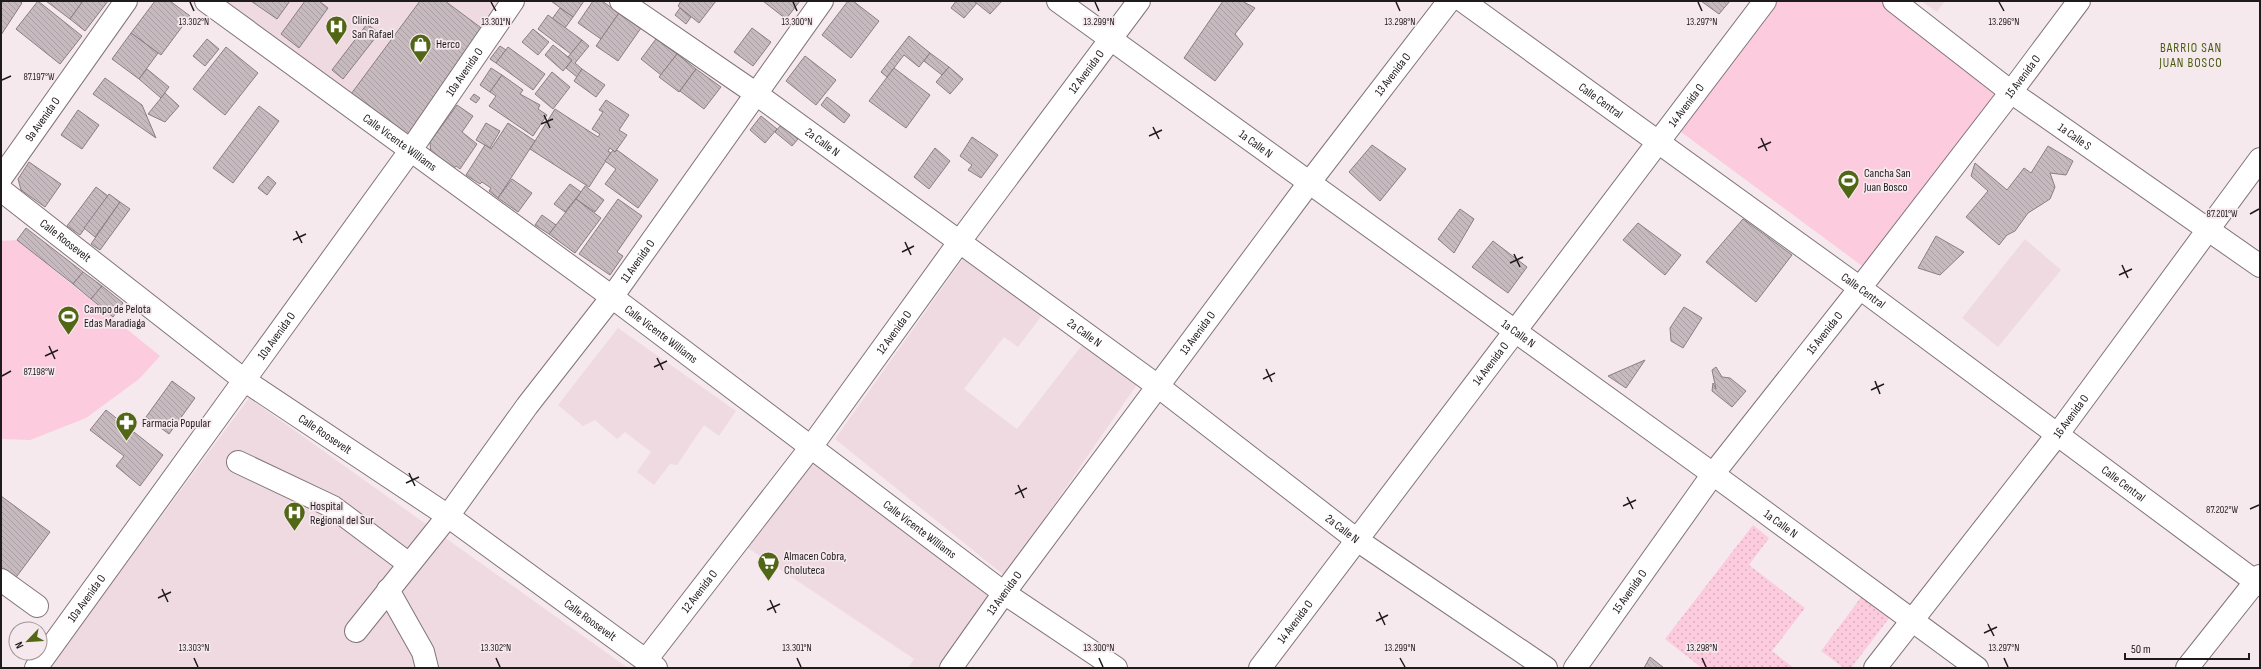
<svg xmlns="http://www.w3.org/2000/svg" width="2261" height="669" viewBox="0 0 2261 669" font-family="'Sofia Sans Condensed',sans-serif">
	<style>
		.built { fill: #efdae1 }
		.green { fill: url(#green-dots) }
		.pitch { fill: #fccbdd }
		.building { fill: url(#building-back-hatch); stroke: #8a7e82 }
		.lines { fill: none; stroke-linecap: round; stroke-linejoin: round }
		.minor-casing { stroke: #817579; stroke-width: 24 }
		.major-casing { stroke: #817579; stroke-width: 24 }
		.minor { stroke: #fff; stroke-width: 22 }
		.major { stroke: #fff; stroke-width: 22 }
		.ticks { fill: none; stroke: #1f1a1c; stroke-width: 1.5 }
		.labels { text-anchor: middle; dominant-baseline: central; stroke-width: 3.5; stroke-linejoin: round; paint-order: stroke }
		.poi-label { font-size: 12px; fill: #1f1a1c; stroke: #f6e9ed; text-anchor: start }
		.street-label { font-size: 12px; fill: #1f1a1c; stroke: #f6e9ed }
		.neighbourhood-label { font-size: 13px; letter-spacing: 1px; fill: #485c11; stroke: #f6e9ed }
		.ticks-label { font-size: 10px; text-anchor: middle; fill: #1f1a1c; stroke: #f6e9ed; stroke-width: 3.5; stroke-linejoin: round; paint-order: stroke }
	</style>
	<defs>
		<pattern id="green-dots" width="8" height="8" patternUnits="userSpaceOnUse"><rect width="8" height="8" fill="#fccbdd"/><path d="M2 2h.1M6 6h.1" fill="none" stroke="#d8aebd" stroke-width="1.8" stroke-linecap="round"/></pattern>
		<pattern id="building-back-hatch" width="6" height="6" patternUnits="userSpaceOnUse"><rect width="6" height="6" fill="#c7babf"/><path d="M-1 5l2 2M0 0l6 6M5-1l2 2" fill="none" stroke="#aa9fa4"/></pattern>
	</defs>
	<rect width="100%" height="100%" fill="#f6e9ed"/>
	<!-- built -->
	<g class="built">
		<polygon points="224,1 420,1 351,94"/>
		<polygon points="445,1 510,1 488,33"/>
		<polygon points="1921,1 1945,1 1937,12"/>
		<polygon points="2025,239 2061,270 1998,347 1962,318"/>
		<polygon points="967,253 1046,310 1018,347 1004,337 964,389 1017,429 1086,340 1140,380 1005,576 835,439"/>
		<polygon points="618,328 736,411 719,436 704,425 677,465 670,464 654,485 637,472 651,452 625,432 617,439 595,420 583,426 558,405"/>
		<polygon points="249,398 628,668 49,668"/>
		<polygon points="812,460 993,596 938,668 908,668 914,659 745,546"/>
	</g>
	<!-- green -->
	<g class="green">
		<polygon points="1753,525 1769,538 1749,565 1805,608 1772,651 1794,668 1702,668 1665,639"/>
		<polygon points="1862,596 1890,617 1851,668 1844,668 1821,651"/>
	</g>
	<!-- pitch -->
	<g class="pitch">
		<polygon points="1778,1 1890,1 2016,86 1869,271 1677,129"/>
		<polygon points="17,240 160,356 139,379 86,418 30,440 1,439 1,241"/>
	</g>
	<!-- building -->
	<g class="building">
		<polygon points="1,1 20,1 22,3 1,35"/>
		<polygon points="38,1 82,36 60,64 16,29"/>
		<polygon points="46,1 83,1 70,19"/>
		<polygon points="83,1 108,1 85,31 70,19"/>
		<polygon points="155,1 170,1 190,16 161,55 131,33"/>
		<polygon points="251,1 290,1 277,19"/>
		<polygon points="305,1 319,1 328,8 299,48 281,34"/>
		<polygon points="420,1 445,1 488,33 411,138 351,94"/>
		<polygon points="551,1 584,1 573,17"/>
		<polygon points="593,1 602,1 619,13 601,39 578,23"/>
		<polygon points="681,1 716,1 699,23 678,6"/>
		<polygon points="763,1 800,1 786,19"/>
		<polygon points="848,1 853,1 879,21 851,58 822,35"/>
		<polygon points="956,1 974,1 977,3 964,18 951,8"/>
		<polygon points="974,1 1002,1 990,14"/>
		<polygon points="1223,1 1242,1 1255,8 1235,34 1243,44 1215,81 1184,58"/>
		<polygon points="1701,1 1730,1 1719,14"/>
		<polygon points="560,8 573,17 565,28 552,19"/>
		<polygon points="680,8 691,17 686,24 675,15"/>
		<polygon points="619,13 641,28 618,61 596,46"/>
		<polygon points="548,15 582,40 571,54 538,29"/>
		<polygon points="367,24 379,33 343,79 332,70"/>
		<polygon points="752,28 771,42 753,66 734,52"/>
		<polygon points="533,29 549,42 538,55 522,42"/>
		<polygon points="131,33 158,53 139,79 112,59"/>
		<polygon points="909,36 930,53 919,67 904,55 887,77 881,72"/>
		<polygon points="207,39 219,49 205,66 193,56"/>
		<polygon points="656,39 677,54 661,75 641,59"/>
		<polygon points="582,40 589,46 575,63 582,69 577,77 566,68 572,60 568,57"/>
		<polygon points="553,45 572,60 563,71 545,55"/>
		<polygon points="500,46 506,50 496,63 490,59"/>
		<polygon points="226,47 258,73 225,115 193,89"/>
		<polygon points="508,47 545,74 533,90 496,63"/>
		<polygon points="930,53 949,67 942,75 924,61"/>
		<polygon points="677,54 696,69 679,92 659,77"/>
		<polygon points="805,56 836,80 816,105 786,81"/>
		<polygon points="949,67 963,79 950,94 936,82"/>
		<polygon points="491,68 502,75 490,92 480,85"/>
		<polygon points="894,68 930,95 906,128 869,101"/>
		<polygon points="147,69 169,87 161,98 139,79"/>
		<polygon points="582,69 605,85 596,97 574,81"/>
		<polygon points="696,69 721,87 704,109 680,91"/>
		<polygon points="552,72 570,87 553,109 535,94"/>
		<polygon points="502,75 523,90 520,94 540,105 538,109 547,115 533,136 489,106 496,96 490,92"/>
		<polygon points="105,78 142,105 156,138 93,94"/>
		<polygon points="165,93 179,106 165,122 148,114"/>
		<polygon points="474,94 480,98 476,103 470,99"/>
		<polygon points="827,97 850,115 844,123 821,105"/>
		<polygon points="606,100 629,115 619,130 627,135 615,152 610,148 608,151 611,153 589,187 530,149 555,109 598,137 600,134 592,129 603,112 599,110"/>
		<polygon points="457,105 473,116 462,132 477,144 460,169 456,166 452,171 431,157 430,142"/>
		<polygon points="259,106 279,121 233,183 213,168"/>
		<polygon points="78,110 99,125 82,149 61,135"/>
		<polygon points="761,116 777,129 765,143 750,130"/>
		<polygon points="486,123 500,131 490,148 476,140"/>
		<polygon points="508,123 535,141 498,198 489,191 491,188 482,182 480,184 466,175 485,145 491,149"/>
		<polygon points="781,125 798,139 792,146 775,132"/>
		<polygon points="972,137 998,155 981,178 968,170 972,165 960,156"/>
		<polygon points="1372,145 1406,169 1380,201 1349,172"/>
		<polygon points="2048,146 2073,161 2066,175 2050,173 2055,187 2050,199 2028,213 2015,231 2007,235 1999,245 1966,217 1988,191 1971,176 1975,163 2007,190 2024,168 2031,173"/>
		<polygon points="935,148 950,161 929,189 914,177"/>
		<polygon points="613,150 615,152 617,150 658,180 638,208 605,184 616,169 605,161"/>
		<polygon points="29,162 61,184 45,207 21,190 18,179"/>
		<polygon points="268,176 276,183 267,195 258,188"/>
		<polygon points="512,179 532,193 518,212 498,198"/>
		<polygon points="570,184 581,192 565,212 554,204"/>
		<polygon points="585,186 604,200 595,212 576,199"/>
		<polygon points="96,187 108,196 80,235 67,226"/>
		<polygon points="109,194 120,202 95,237 84,228"/>
		<polygon points="576,199 601,218 575,253 549,234"/>
		<polygon points="618,199 642,216 617,252 623,256 610,275 579,254"/>
		<polygon points="120,202 130,209 100,250 91,244"/>
		<polygon points="1460,209 1474,219 1454,253 1438,239"/>
		<polygon points="542,215 556,225 549,234 535,225"/>
		<polygon points="1743,219 1792,255 1756,302 1706,262"/>
		<polygon points="1638,223 1681,255 1665,275 1623,240"/>
		<polygon points="26,228 83,272 73,284 17,240"/>
		<polygon points="1936,236 1964,252 1940,275 1918,268"/>
		<polygon points="1493,241 1527,267 1508,293 1472,267"/>
		<polygon points="83,272 102,286 91,299 73,284"/>
		<polygon points="102,286 123,303 113,317 91,299"/>
		<polygon points="1684,307 1702,318 1683,348 1671,341 1670,328"/>
		<polygon points="1645,360 1626,388 1608,376"/>
		<polygon points="1716,367 1722,377 1730,378 1746,391 1732,407 1712,391 1713,383 1716,389 1712,370"/>
		<polygon points="172,381 195,398 169,434 146,417"/>
		<polygon points="106,410 163,455 140,486 116,466 124,456 90,430"/>
		<polygon points="1,496 50,532 14,580 1,571"/>
		<polygon points="1650,657 1664,668 1644,668"/>
	</g>
	<g class="lines">
		<defs>
			<g id="minor">
				<path id="s1" d="M621 1 755 93 1159 387 1357 540 1546 668"/>
				<path id="s2" d="M1058 1 1713 474 1977 668"/>
				<path id="s3" d="M1463 1 1860 288 2260 585"/>
				<path id="s4" d="M1894 1 2011 92 2260 266"/>
				<path id="s5" d="M1 178 126 1"/>
				<path id="s6" d="M1 190 244 380 448 516 656 668"/>
				<polyline points="238,462 333,507 409,564"/>
				<polyline points="1,580 37,606"/>
				<polyline points="388,590 423,652 427,668"/>
				<path id="s7" d="M356 631 448 516 527 406 612 297 822 1"/>
				<path id="s8" d="M646 660 811 447 960 241 1139 1"/>
				<path id="s9" d="M36 668 410 151 513 1"/>
				<path id="s10" d="M951 668 1004 593 1309 183 1449 1"/>
				<path id="s11" d="M1260 668 1765 1"/>
				<path id="s12" d="M1575 668 1713 474 1860 288 2011 92 2079 1"/>
				<path id="s13" d="M1875 668 2057 435 2260 159"/>
				<polyline points="2187,668 2260,576"/>
			</g>
			<g id="major">
				<path id="s14" d="M206 1 612 297 1004 593 1116 668"/>
			</g>
		</defs>
		<!-- minor casing -->
		<use href="#minor" class="minor-casing"/>
		<!-- major casing -->
		<use href="#major" class="major-casing"/>
		<!-- minor -->
		<use href="#minor" class="minor"/>
		<!-- major -->
		<use href="#major" class="major"/>
	</g>
	<!-- ticks -->
	<path class="ticks" d="M190 2 194 11M491 2 496 11M793 2 797 11M1095 2 1099 11M1396 2 1400 11M1698 2 1702 11M1999 2 2004 11M2 80 11 76M544 115 550 128M541 124 553 119M1153 127 1159 139M1149 136 1162 130M1761 138 1767 151M1758 148 1771 142M2250 214 2259 209M296 231 302 243M293 240 306 234M905 242 911 255M902 252 914 246M1514 254 1520 267M1510 263 1523 257M2122 265 2128 278M2119 275 2132 269M49 346 55 359M45 356 58 350M657 358 663 370M654 367 667 361M1266 369 1272 382M2 376 11 371M1263 379 1275 373M1875 381 1880 394M1871 390 1884 384M409 473 415 486M406 483 419 477M1018 485 1024 498M1015 494 1027 488M1627 497 1633 509M1623 506 1636 500M2250 509 2259 505M162 589 168 602M158 598 171 592M770 600 776 613M767 610 780 604M1379 612 1385 625M1376 621 1388 615M1988 624 1994 636M1984 633 1997 627M194 658 198 667M496 658 500 667M797 658 801 667M1099 658 1103 667M1400 658 1405 667M1702 658 1706 667M2004 658 2008 667"/>
	<!-- icons -->
	<defs>
		<symbol id="hospital-pin" viewBox="-11 -11 22 30"><path d="M0 17L-7.5 6A9.5 9.5 0 1 1 7.5 6Z" fill="#516715" stroke="#f6e9ed"/><path d="M-5-5h3v3.5h4V-5h3V5h-3V1.5h-4V5h-3Z" fill="#fff"/></symbol>
		<symbol id="shop-pin" viewBox="-11 -11 22 30"><path d="M0 17L-7.5 6A9.5 9.5 0 1 1 7.5 6Z" fill="#516715" stroke="#f6e9ed"/><path d="M-5-2.5h2.3a2.7 3.5 0 0 1 5.4 0H5L5.5 6h-11ZM-1.5-2.5h3a1.5 2.3 0 0 0-3 0Z" fill="#fff"/></symbol>
		<symbol id="stadium-pin" viewBox="-11 -11 22 30"><path d="M0 17L-7.5 6A9.5 9.5 0 1 1 7.5 6Z" fill="#516715" stroke="#f6e9ed"/><path d="M0-5a6.5 5 0 1 0 0 10a6.5 5 0 1 0 0-10ZM-3.5-1.8h7v3.6h-7Z" fill="#fff"/></symbol>
		<symbol id="pharmacy-pin" viewBox="-11 -11 22 30"><path d="M0 17L-7.5 6A9.5 9.5 0 1 1 7.5 6Z" fill="#516715" stroke="#f6e9ed"/><path d="M-2-6h4v4h4v4h-4v4h-4v-4h-4v-4h4Z" fill="#fff"/></symbol>
		<symbol id="supermarket-pin" viewBox="-11 -11 22 30"><path d="M0 17L-7.5 6A9.5 9.5 0 1 1 7.5 6Z" fill="#516715" stroke="#f6e9ed"/><path d="M-6-5.5h2.5l.6 2H6L4.5 2H-2.5L-4.4-4H-6ZM-1.5 3.2a1.3 1.3 0 1 0 .1 0ZM3 3.2a1.3 1.3 0 1 0 .1 0Z" fill="#fff"/></symbol>
	</defs>
	<g fill-rule="evenodd">
		<use href="#hospital-pin" x="324" y="14" width="25" height="34"/>
		<use href="#shop-pin" x="408" y="32" width="25" height="34"/>
		<use href="#stadium-pin" x="1836" y="168" width="25" height="34"/>
		<use href="#stadium-pin" x="56" y="304" width="25" height="34"/>
		<use href="#pharmacy-pin" x="114" y="410" width="25" height="34"/>
		<use href="#hospital-pin" x="282" y="500" width="25" height="34"/>
		<use href="#supermarket-pin" x="756" y="550" width="25" height="34"/>
	</g>
	<g class="labels">
		<!-- poi labels -->
		<g class="poi-label">
			<text x="352" y="20">Clínica<tspan x="352" dy="14">San Rafael</tspan></text>
			<text x="436" y="44">Herco</text>
			<text x="1864" y="173">Cancha San<tspan x="1864" dy="14">Juan Bosco</tspan></text>
			<text x="84" y="309">Campo de Pelota<tspan x="84" dy="14">Edas Maradiaga</tspan></text>
			<text x="142" y="423">Farmacia Popular</text>
			<text x="310" y="506">Hospital<tspan x="310" dy="14">Regional del Sur</tspan></text>
			<text x="784" y="556">Almacen Cobra,<tspan x="784" dy="14">Choluteca</tspan></text>
		</g>
		<!-- street labels -->
		<g class="street-label">
			<text stroke="none"><textPath href="#s8" startOffset="735">12 Avenida O</textPath></text>
			<text stroke="none"><textPath href="#s9" startOffset="734">10a Avenida O</textPath></text>
			<text stroke="none"><textPath href="#s10" startOffset="740">13 Avenida O</textPath></text>
			<text stroke="none"><textPath href="#s12" startOffset="742">15 Avenida O</textPath></text>
			<text stroke="none"><textPath href="#s3" startOffset="170">Calle Central</textPath></text>
			<text stroke="none"><textPath href="#s11" startOffset="706">14 Avenida O</textPath></text>
			<text stroke="none"><textPath href="#s5" startOffset="72">9a Avenida O</textPath></text>
			<text stroke="none"><textPath href="#s4" startOffset="226">1a Calle S</textPath></text>
			<text stroke="none"><textPath href="#s1" startOffset="246">2a Calle N</textPath></text>
			<text stroke="none"><textPath href="#s14" startOffset="240">Calle Vicente Williams</textPath></text>
			<text stroke="none"><textPath href="#s2" startOffset="244">1a Calle N</textPath></text>
			<text stroke="none"><textPath href="#s6" startOffset="82">Calle Roosevelt</textPath></text>
			<text stroke="none"><textPath href="#s7" startOffset="465">11 Avenida O</textPath></text>
			<text stroke="none"><textPath href="#s3" startOffset="494">Calle Central</textPath></text>
			<text stroke="none"><textPath href="#s8" startOffset="411">12 Avenida O</textPath></text>
			<text stroke="none"><textPath href="#s1" startOffset="570">2a Calle N</textPath></text>
			<text stroke="none"><textPath href="#s10" startOffset="416">13 Avenida O</textPath></text>
			<text stroke="none"><textPath href="#s12" startOffset="418">15 Avenida O</textPath></text>
			<text stroke="none"><textPath href="#s14" startOffset="564">Calle Vicente Williams</textPath></text>
			<text stroke="none"><textPath href="#s2" startOffset="568">1a Calle N</textPath></text>
			<text stroke="none"><textPath href="#s9" startOffset="410">10a Avenida O</textPath></text>
			<text stroke="none"><textPath href="#s11" startOffset="382">14 Avenida O</textPath></text>
			<text stroke="none"><textPath href="#s13" startOffset="319">16 Avenida O</textPath></text>
			<text stroke="none"><textPath href="#s6" startOffset="406">Calle Roosevelt</textPath></text>
			<text stroke="none"><textPath href="#s3" startOffset="818">Calle Central</textPath></text>
			<text stroke="none"><textPath href="#s2" startOffset="892">1a Calle N</textPath></text>
			<text stroke="none"><textPath href="#s14" startOffset="888">Calle Vicente Williams</textPath></text>
			<text stroke="none"><textPath href="#s1" startOffset="894">2a Calle N</textPath></text>
			<text stroke="none"><textPath href="#s8" startOffset="87">12 Avenida O</textPath></text>
			<text stroke="none"><textPath href="#s12" startOffset="94">15 Avenida O</textPath></text>
			<text stroke="none"><textPath href="#s10" startOffset="92">13 Avenida O</textPath></text>
			<text stroke="none"><textPath href="#s9" startOffset="86">10a Avenida O</textPath></text>
			<text stroke="none"><textPath href="#s6" startOffset="730">Calle Roosevelt</textPath></text>
			<text stroke="none"><textPath href="#s11" startOffset="58">14 Avenida O</textPath></text>
		</g>
		<!-- neighbourhood labels -->
		<g class="neighbourhood-label">
			<text x="2191" y="48">BARRIO SAN<tspan x="2191" dy="15">JUAN BOSCO</tspan></text>
		</g>
	</g>
	<g class="ticks-label">
		<text x="194" y="25">13.302°N</text>
		<text x="496" y="25">13.301°N</text>
		<text x="797" y="25">13.300°N</text>
		<text x="1099" y="25">13.299°N</text>
		<text x="1400" y="25">13.298°N</text>
		<text x="1702" y="25">13.297°N</text>
		<text x="2004" y="25">13.296°N</text>
		<text x="39" y="80">87.197°W</text>
		<text x="2222" y="217">87.201°W</text>
		<text x="39" y="375">87.198°W</text>
		<text x="2222" y="513">87.202°W</text>
		<text x="194" y="651">13.303°N</text>
		<text x="496" y="651">13.302°N</text>
		<text x="1099" y="651">13.300°N</text>
		<text x="1400" y="651">13.299°N</text>
		<text x="1702" y="651">13.298°N</text>
		<text x="2004" y="651">13.297°N</text>
		<text x="797" y="651">13.301°N</text>
	</g>
	<!-- border -->
	<rect width="2261" height="669" fill="none" stroke="#1f1a1c" stroke-width="4"/>
	<!-- north arrow -->
	<g transform="translate(28 641) rotate(245)"><circle r="19" fill="#f6e9ed" stroke="#a09699"/>
	<path d="M0-3L7 15L0 10L-7 15Z" fill="#516715"/>
	<text y="-6" font-size="11" font-weight="bold" text-anchor="middle" fill="#1f1a1c">N</text>
	</g>
	<!-- scale -->
	<path d="M2125 653v6h124v-6" fill="none" stroke="#1f1a1c" stroke-width="2"/>
	<text x="2131" y="653" font-size="12" fill="#1f1a1c" stroke="#f6e9ed" stroke-width="3" paint-order="stroke">50 m</text>
</svg>
